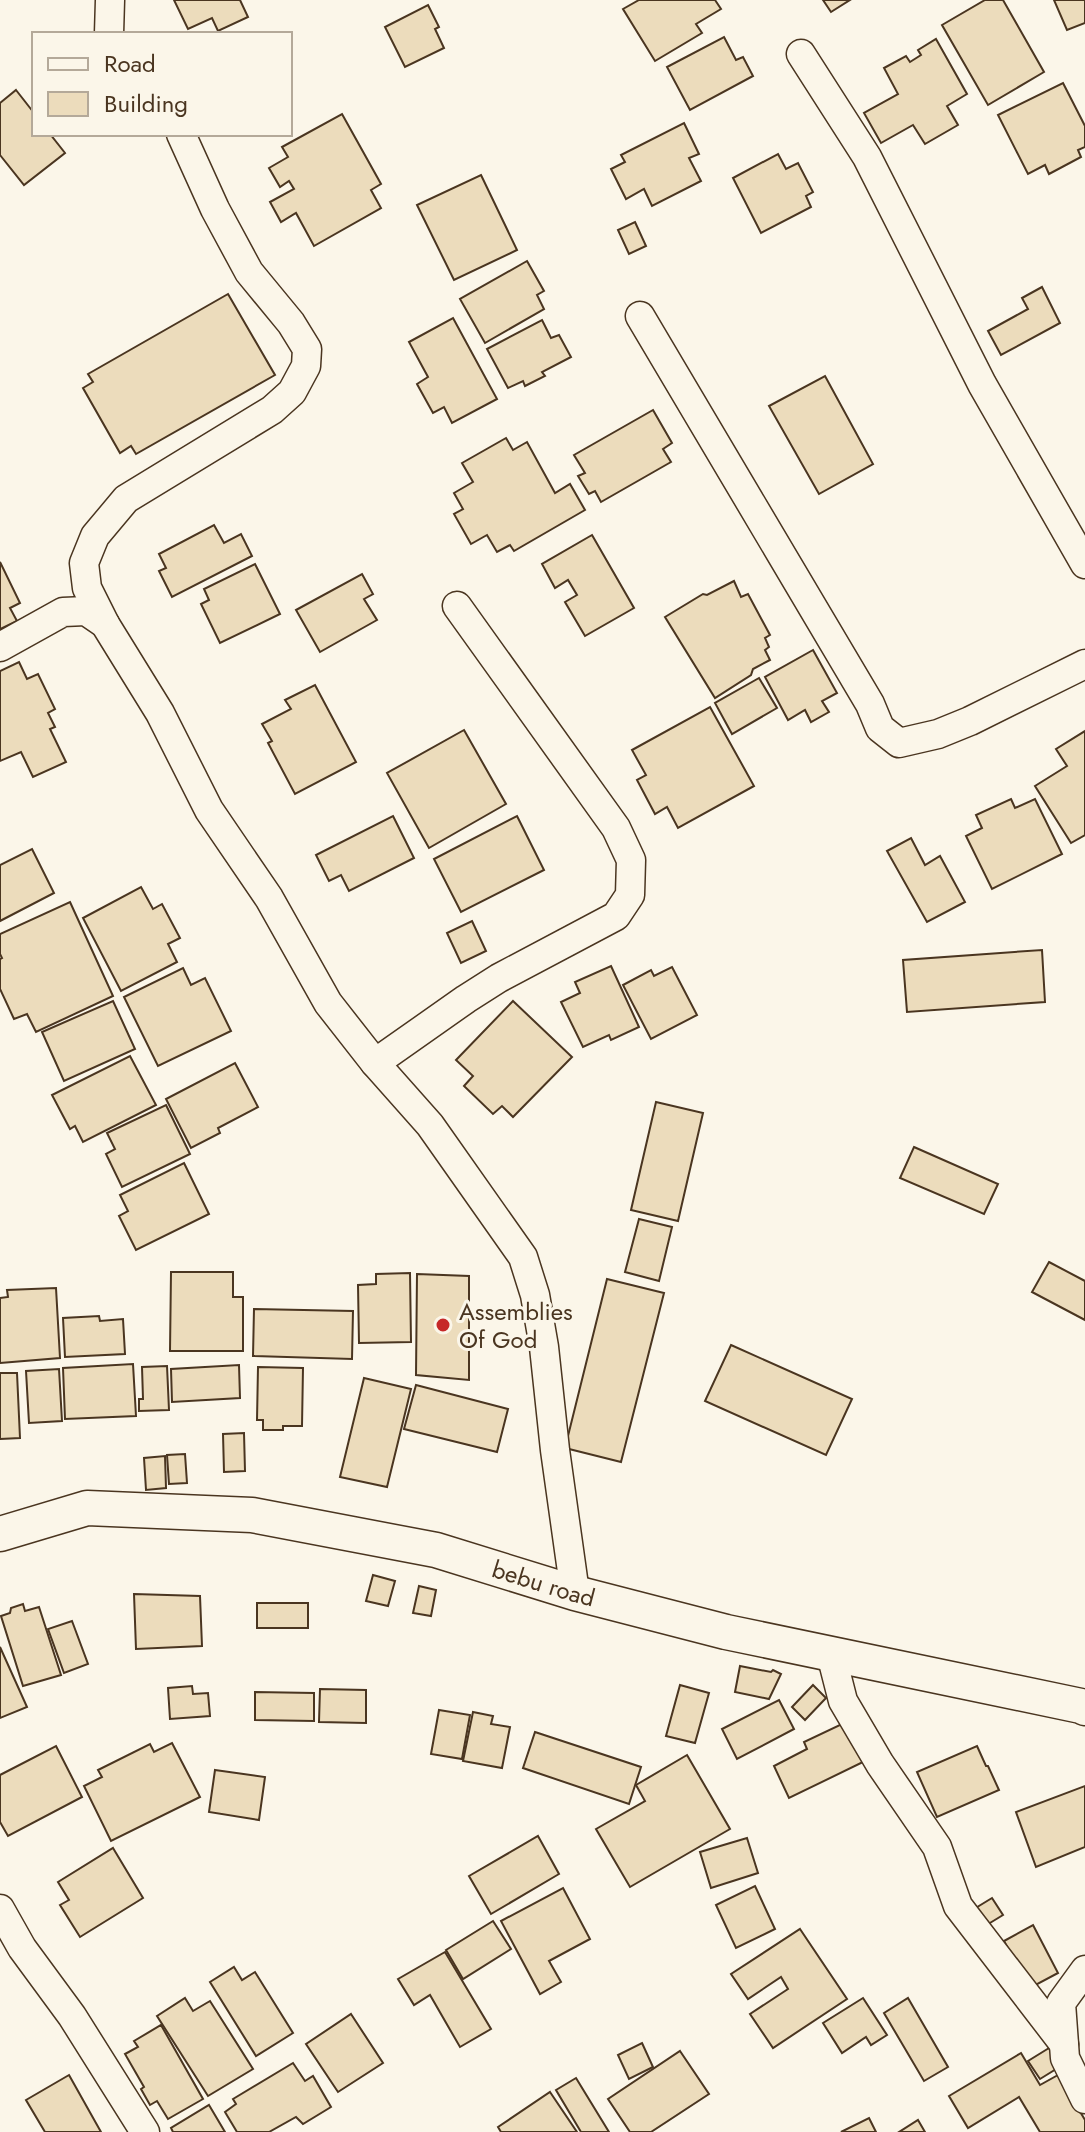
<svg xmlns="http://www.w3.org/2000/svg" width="1085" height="2132" viewBox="0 0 1085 2132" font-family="Jost,sans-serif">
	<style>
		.building { fill: #ecdcbc; stroke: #4a3520; stroke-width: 2 }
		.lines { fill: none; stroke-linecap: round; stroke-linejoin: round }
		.minor-casing { stroke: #4a3520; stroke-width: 31 }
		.tertiary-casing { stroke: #4a3520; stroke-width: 37 }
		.minor { stroke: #fbf6e9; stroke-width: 28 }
		.tertiary { stroke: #fbf6e9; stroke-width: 34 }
		.poi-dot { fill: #c62828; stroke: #fbf6e9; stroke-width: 3 }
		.labels { text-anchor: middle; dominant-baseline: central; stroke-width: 6; stroke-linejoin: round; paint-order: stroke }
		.poi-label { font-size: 24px; fill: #4a3520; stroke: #fbf6e9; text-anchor: start }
		.street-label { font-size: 24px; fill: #4a3520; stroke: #fbf6e9 }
	</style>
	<rect width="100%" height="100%" fill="#fbf6e9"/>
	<!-- building -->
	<g class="building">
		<polygon points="174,0 240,0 248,17 218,31 212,18 188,29"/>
		<polygon points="639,0 715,0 721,9 696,24 702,33 655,61 623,9"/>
		<polygon points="823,0 850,0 831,12"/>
		<polygon points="985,0 1003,0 1044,72 988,105 942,25"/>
		<polygon points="1054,0 1085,0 1085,23 1067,30"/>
		<polygon points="428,5 439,27 435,29 444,48 405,67 385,27"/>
		<polygon points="724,37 736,60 743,57 753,76 690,110 667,67"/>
		<polygon points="936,39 967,94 947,106 958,125 925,144 913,125 881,143 864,113 898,94 884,68 906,56 910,62 921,55 918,50"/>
		<polygon points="1063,83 1085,126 1085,147 1078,150 1081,157 1049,174 1045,165 1028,174 998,115"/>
		<polygon points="16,90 34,113 34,134 50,134 65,153 24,185 0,155 0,103"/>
		<polygon points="342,114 381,184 371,190 381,208 314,246 296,213 281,222 270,202 294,189 289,181 280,187 269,168 288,157 282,147"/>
		<polygon points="684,123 699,154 689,158 701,181 652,206 644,189 626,199 611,169 625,162 621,155"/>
		<polygon points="778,154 786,169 798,163 813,192 806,196 811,207 761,233 733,178"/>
		<polygon points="481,175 517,250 454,280 417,205"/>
		<polygon points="635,222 646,246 629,254 618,230"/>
		<polygon points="527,261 544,291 537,295 544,309 485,343 460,299"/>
		<polygon points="1042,287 1060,323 1001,355 988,331 1028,309 1022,298"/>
		<polygon points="228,294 275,375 136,454 131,446 120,453 83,388 93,382 88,374"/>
		<polygon points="453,318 497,399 452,423 444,407 433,413 417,384 428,377 409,342"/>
		<polygon points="542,320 551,338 559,335 571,357 542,372 545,376 525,386 523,381 508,388 487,349"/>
		<polygon points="825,376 873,464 819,494 769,406"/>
		<polygon points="653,410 672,443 663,449 671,462 601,502 595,491 589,494 578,476 585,473 574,455"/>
		<polygon points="506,438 513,450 527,442 555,493 570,484 585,510 514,551 510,545 497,552 487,535 471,544 454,514 463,509 454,493 473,482 462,463"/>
		<polygon points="214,525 224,543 241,534 252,556 172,597 159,571 166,568 159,554"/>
		<polygon points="592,535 634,608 585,636 565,602 577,595 568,580 555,588 542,564"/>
		<polygon points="0,562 20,603 10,608 17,621 0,629"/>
		<polygon points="255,564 280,614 220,643 201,604 209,600 204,589"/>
		<polygon points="362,574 373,594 364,599 377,620 320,652 296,610"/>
		<polygon points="734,581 741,597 748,594 770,635 765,638 769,647 765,650 770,660 753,669 751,675 715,698 665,617 703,594 707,595"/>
		<polygon points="813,650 837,693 822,701 829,712 811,722 805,710 788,720 765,677"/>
		<polygon points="19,662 27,679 38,674 55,709 48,713 55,727 50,729 66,762 33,777 21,752 0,761 0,671"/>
		<polygon points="759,678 777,708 732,734 715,703"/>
		<polygon points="315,685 356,762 295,794 268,743 272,741 262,724 291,709 285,700"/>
		<polygon points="710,707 754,786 678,828 667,807 655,814 637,780 646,775 632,750"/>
		<polygon points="464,730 506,804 429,848 387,773"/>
		<polygon points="1085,731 1085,835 1071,843 1035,786 1067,766 1056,749"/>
		<polygon points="1011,799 1015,808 1035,799 1062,854 992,889 966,836 982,828 976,815"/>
		<polygon points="393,816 414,858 349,891 341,875 329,881 316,855"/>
		<polygon points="517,816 544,870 461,912 434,859"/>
		<polygon points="911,838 925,865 940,856 965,902 927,922 887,851"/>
		<polygon points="32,849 54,893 0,921 0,865"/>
		<polygon points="141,887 153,909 162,904 180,938 168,944 177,962 121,991 83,918"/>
		<polygon points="70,902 113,996 36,1032 27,1014 14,1019 0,989 0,959 2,958 0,954 0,934"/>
		<polygon points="472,921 486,951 461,963 447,933"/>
		<polygon points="1042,950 1045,1002 907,1012 903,960"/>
		<polygon points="611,966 639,1027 611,1040 609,1035 583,1047 561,1002 580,993 575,982"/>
		<polygon points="672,967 697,1015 651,1039 623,985 651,970 654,976"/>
		<polygon points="183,968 191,985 205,978 231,1031 158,1066 124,997"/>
		<polygon points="113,1001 135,1049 64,1081 42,1032"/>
		<polygon points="513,1001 572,1057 513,1117 502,1106 493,1114 464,1086 473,1076 456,1060"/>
		<polygon points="130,1056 156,1105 83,1142 75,1126 70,1129 52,1095"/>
		<polygon points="235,1063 258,1107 218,1128 220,1133 191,1148 166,1099"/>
		<polygon points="656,1102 703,1113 678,1221 631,1210"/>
		<polygon points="166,1105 190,1154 122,1187 106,1154 115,1149 107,1133"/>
		<polygon points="914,1147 998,1184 984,1214 900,1178"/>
		<polygon points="184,1163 209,1214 136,1250 119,1216 128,1211 120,1195"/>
		<polygon points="639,1219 672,1227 659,1281 625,1272"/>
		<polygon points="1049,1262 1085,1281 1085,1320 1032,1292"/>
		<polygon points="171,1272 233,1272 233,1297 243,1297 243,1351 170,1351"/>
		<polygon points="410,1273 411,1342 359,1343 358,1285 376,1284 376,1274"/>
		<polygon points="417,1274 469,1276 469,1380 416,1375"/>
		<polygon points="607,1279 664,1293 621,1462 565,1448"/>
		<polygon points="56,1288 60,1358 0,1363 0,1298 8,1297 7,1290"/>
		<polygon points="254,1309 353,1311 352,1359 253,1356"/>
		<polygon points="99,1316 100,1321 123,1319 125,1354 65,1357 63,1318"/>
		<polygon points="731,1345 852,1399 826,1455 705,1401"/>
		<polygon points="133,1364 136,1416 65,1419 63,1368"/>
		<polygon points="239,1365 240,1398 172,1402 171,1369"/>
		<polygon points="167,1366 169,1410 139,1411 139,1399 143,1399 142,1367"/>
		<polygon points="258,1367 303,1368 302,1426 283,1426 283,1430 263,1430 263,1420 257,1420"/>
		<polygon points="59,1369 62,1421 29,1423 26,1371"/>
		<polygon points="0,1373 17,1373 20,1438 0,1439"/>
		<polygon points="364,1378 411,1389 387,1487 340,1477"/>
		<polygon points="416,1385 508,1409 497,1452 404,1429"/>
		<polygon points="244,1433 245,1471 224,1472 223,1434"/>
		<polygon points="185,1454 187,1483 169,1484 167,1455"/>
		<polygon points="165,1456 166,1488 146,1490 144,1458"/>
		<polygon points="373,1575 395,1581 388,1606 366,1601"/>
		<polygon points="419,1586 436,1590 431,1616 413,1613"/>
		<polygon points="134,1594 200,1596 202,1646 136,1649"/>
		<rect x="257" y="1603" width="51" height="25"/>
		<polygon points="23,1604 25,1611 39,1607 61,1675 23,1686 1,1616 10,1613 11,1608"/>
		<polygon points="72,1621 88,1664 64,1673 48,1629"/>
		<polygon points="0,1647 27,1707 0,1718"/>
		<polygon points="740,1666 771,1672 773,1670 781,1674 769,1699 735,1692"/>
		<polygon points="680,1685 709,1693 695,1743 666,1736"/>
		<polygon points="813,1685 826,1698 805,1720 792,1707"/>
		<polygon points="192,1686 193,1694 208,1693 210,1716 170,1719 168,1688"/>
		<polygon points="320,1689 366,1690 366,1723 319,1722"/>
		<polygon points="255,1692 314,1693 314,1721 255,1720"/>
		<polygon points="779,1700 794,1729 737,1759 722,1729"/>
		<polygon points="439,1710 470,1715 462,1759 431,1754"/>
		<polygon points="473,1712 493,1716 491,1724 510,1727 502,1768 463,1761"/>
		<polygon points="844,1723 863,1762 789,1798 774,1766 807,1749 804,1742"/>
		<polygon points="535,1732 641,1767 629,1804 523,1768"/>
		<polygon points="172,1743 200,1797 111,1841 84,1786 102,1777 98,1770 150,1744 154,1752"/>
		<polygon points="56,1746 82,1797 8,1836 0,1822 0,1775"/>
		<polygon points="977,1746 986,1766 988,1766 999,1790 937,1817 917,1772"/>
		<polygon points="687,1755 730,1829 630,1887 596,1829 645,1801 636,1785"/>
		<polygon points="215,1770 265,1777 259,1820 209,1812"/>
		<polygon points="1085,1786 1085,1847 1036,1867 1016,1812"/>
		<polygon points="538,1836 559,1874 491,1914 469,1876"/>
		<polygon points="747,1838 758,1873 711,1888 700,1852"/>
		<polygon points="113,1848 143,1898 80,1937 60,1905 69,1900 58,1882"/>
		<polygon points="755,1886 775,1929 736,1948 716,1905"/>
		<polygon points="563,1888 590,1939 549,1961 561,1982 540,1994 501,1921"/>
		<polygon points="992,1898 1003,1915 985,1926 974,1909"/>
		<polygon points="493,1921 511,1949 463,1979 446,1950"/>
		<polygon points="1033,1925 1058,1973 1030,1988 1004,1941"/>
		<polygon points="800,1929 847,1999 773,2048 750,2014 788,1989 781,1977 748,1999 731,1974"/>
		<polygon points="445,1952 491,2029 460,2047 430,1995 414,2005 398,1979"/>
		<polygon points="234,1967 242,1980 255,1972 293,2033 256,2056 210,1982"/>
		<polygon points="185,1998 193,2011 210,2001 253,2069 208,2096 157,2016"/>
		<polygon points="863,1998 887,2035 871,2045 866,2037 842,2053 823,2023"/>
		<polygon points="908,1998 948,2067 924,2081 884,2013"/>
		<polygon points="351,2014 383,2063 338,2092 306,2044"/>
		<polygon points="161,2025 203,2099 168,2119 157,2101 150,2105 141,2089 144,2087 125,2054 138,2047 134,2041"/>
		<polygon points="642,2043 653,2067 629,2079 618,2055"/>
		<polygon points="1049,2048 1061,2066 1040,2079 1028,2061"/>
		<polygon points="680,2051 709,2094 651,2132 630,2132 608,2099"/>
		<polygon points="1021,2053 1040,2085 1058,2075 1085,2120 1085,2132 1040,2132 1019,2097 968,2128 949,2096"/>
		<polygon points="293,2063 305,2081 313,2076 331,2107 303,2124 296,2117 269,2132 237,2132 225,2112 236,2104 233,2099"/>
		<polygon points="69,2075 101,2132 45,2132 26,2100"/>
		<polygon points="576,2078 609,2132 581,2132 556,2090"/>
		<polygon points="550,2092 577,2132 501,2132 498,2127"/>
		<polygon points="209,2105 225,2132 173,2132 171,2128"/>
		<polygon points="869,2118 876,2132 841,2132"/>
		<polygon points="918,2120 925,2132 899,2132"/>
	</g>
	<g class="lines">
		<defs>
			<g id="minor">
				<polyline points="109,34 110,0"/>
				<polyline points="801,54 867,157 982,384 1085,564"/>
				<polyline points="640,316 870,704 880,728 899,743 938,734 970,721 1085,664"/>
				<polyline points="105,624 87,588 84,563 95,536 126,499 272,410 292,392 306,366 307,349 291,323 249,272 215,209 181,134"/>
				<polyline points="0,647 63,612 86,611 105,624 160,713 209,810 269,898 328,1003 375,1063 430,1125 523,1257 535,1295 544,1347 555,1450 575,1593"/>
				<polyline points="375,1063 466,999 499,978 616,916 630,895 631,860 616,828 457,606"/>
				<polyline points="831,1654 843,1701 880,1764 937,1847 958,1906 1064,2044"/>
				<polyline points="0,1909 22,1948 72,2016 145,2132"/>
				<polyline points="1085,1970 1061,2003 1065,2058 1085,2099"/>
			</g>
			<g id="tertiary">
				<path id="s1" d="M0 1534 87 1508 252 1515 436 1550 575 1593 726 1632 1081 1706 1085 1708"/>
			</g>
		</defs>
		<!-- minor casing -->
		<use href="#minor" class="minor-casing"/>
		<!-- tertiary casing -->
		<use href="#tertiary" class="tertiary-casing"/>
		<!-- minor -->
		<use href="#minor" class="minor"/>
		<!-- tertiary -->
		<use href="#tertiary" class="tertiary"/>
	</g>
	<!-- markers -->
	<circle class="poi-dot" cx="443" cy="1325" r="8"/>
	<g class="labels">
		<!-- poi labels -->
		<g class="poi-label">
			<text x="459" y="1311">Assemblies<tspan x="459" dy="28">Of God</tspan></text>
		</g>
		<!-- street labels -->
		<g class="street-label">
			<text stroke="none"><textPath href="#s1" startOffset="556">bebu road</textPath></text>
		</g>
	</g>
	<!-- legend -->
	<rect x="32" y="32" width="260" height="104" fill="#fbf6e9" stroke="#b4a999" stroke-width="2"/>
	<rect x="48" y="58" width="40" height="12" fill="#fbf6e9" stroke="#b4a999" stroke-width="2"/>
	<text x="104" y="72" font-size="24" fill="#4a3520">Road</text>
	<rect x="48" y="92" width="40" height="24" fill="#ecdcbc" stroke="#b4a999" stroke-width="2"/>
	<text x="104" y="112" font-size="24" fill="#4a3520">Building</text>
</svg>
